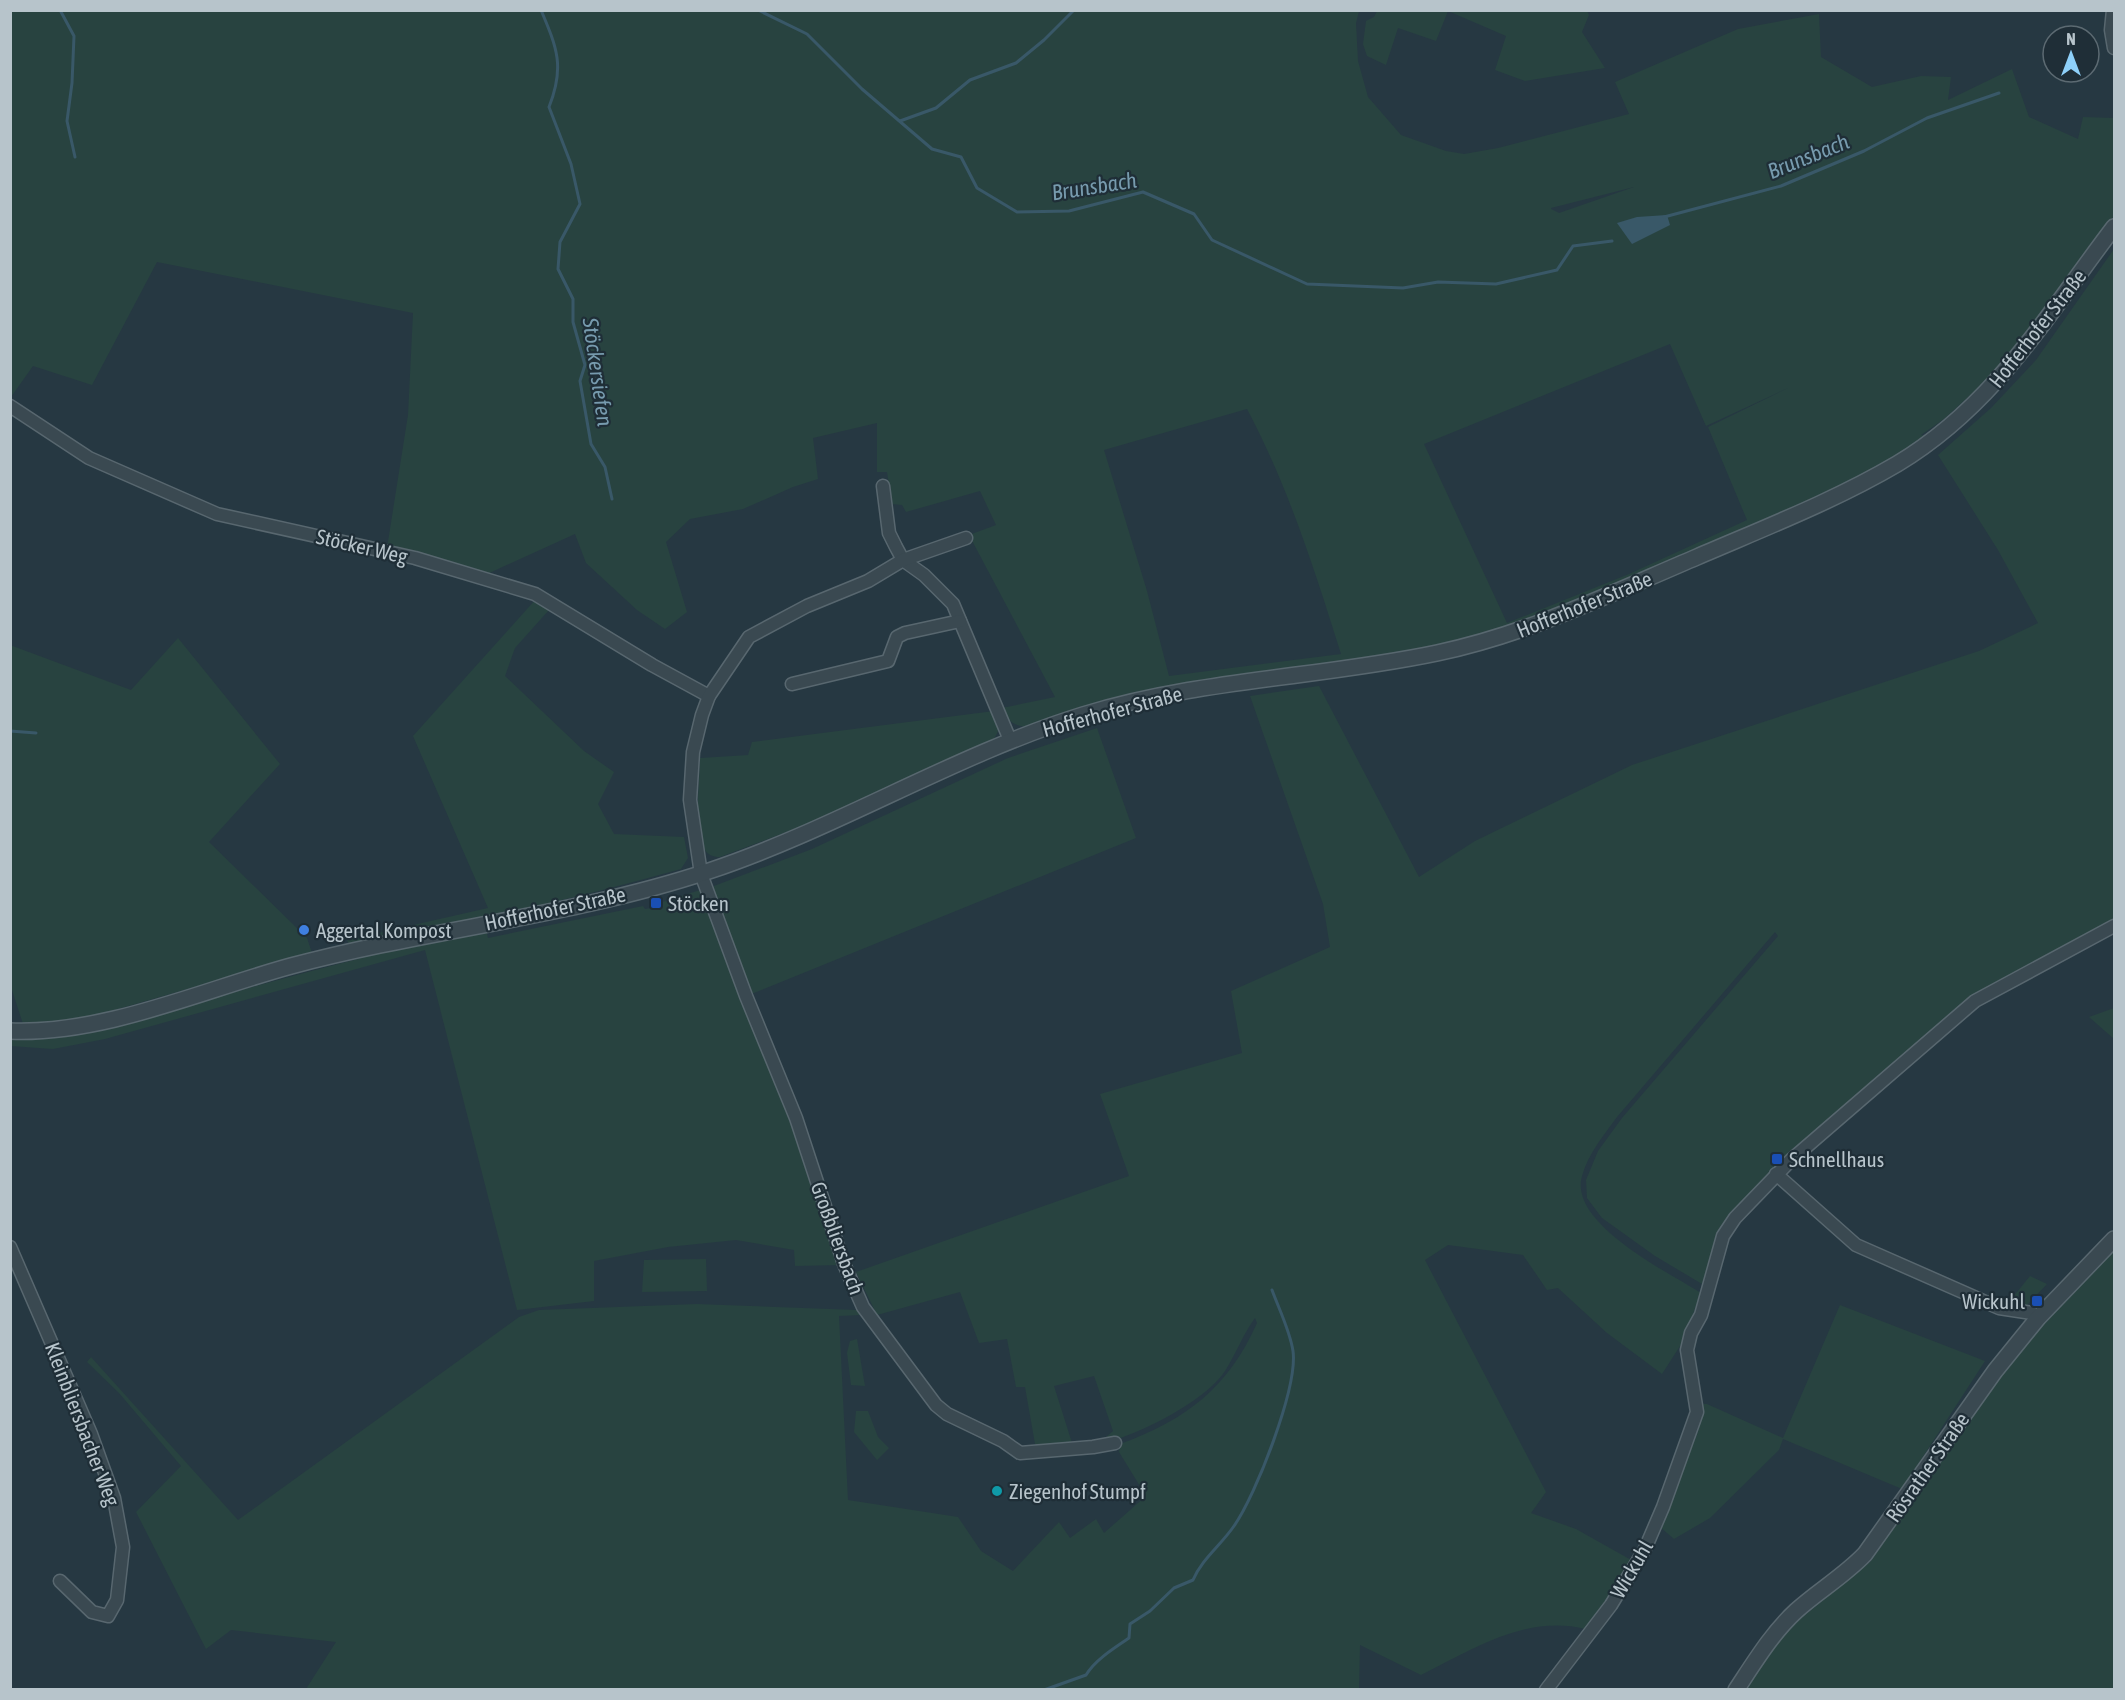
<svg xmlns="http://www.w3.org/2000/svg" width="2125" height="1700" viewBox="0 0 2125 1700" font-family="'Asap Condensed',sans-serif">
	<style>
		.green { fill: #284340; fill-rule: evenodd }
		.water { fill: #395868 }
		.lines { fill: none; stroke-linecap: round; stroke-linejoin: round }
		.stream { stroke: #395868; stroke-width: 3 }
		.minor-casing { stroke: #58676f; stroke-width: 15 }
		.tertiary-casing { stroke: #58676f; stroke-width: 18 }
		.minor { stroke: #3a4951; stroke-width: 12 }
		.tertiary { stroke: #3a4951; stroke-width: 15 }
		.transit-dot { fill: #1a4fb4; stroke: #1f2e37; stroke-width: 2 }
		.shop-dot { fill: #3f7fe0; stroke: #1f2e37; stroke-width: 2 }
		.culture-dot { fill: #0f9aa8; stroke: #1f2e37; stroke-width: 2 }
		.labels { text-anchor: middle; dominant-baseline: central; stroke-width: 4.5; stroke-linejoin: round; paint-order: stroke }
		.street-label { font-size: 21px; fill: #b7c4cb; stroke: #1f2e37 }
		.poi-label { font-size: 21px; fill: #b7c4cb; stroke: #1f2e37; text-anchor: start }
		.water-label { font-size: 22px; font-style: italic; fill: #779bae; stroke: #1f2e37 }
	</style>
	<rect width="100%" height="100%" fill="#263842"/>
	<!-- green -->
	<g class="green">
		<path d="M11 11H1359L1356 23 1358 61 1368 97 1401 135 1446 151 1464 154 1498 148 1629 114 1615 82 1738 29 1819 14 1821 57 1872 87 1921 76 1951 77 1948 100 2012 69 2029 117 2078 139 2083 117 2114 118V216L2041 316 1989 378 1944 419 1921 435 1928 436 1861 478 1532 621 1430 649 1026 727C1012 725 1007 720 1002 708L1055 697 969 535 996 525 980 491 906 512 902 505 892 504 887 472H877V423L813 438 818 479 793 487 743 509 690 519 666 542 687 612 665 629 637 610 586 563 575 534 485 575 387 548 408 415 413 313 157 262 92 385 33 366 11 397ZM1634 187 1559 213 1551 209V208ZM1670 344 1706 426 1790 387 1708 427 1747 520 1629 574 1507 623 1424 444ZM1247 409C1288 486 1315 571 1341 654L1169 676 1147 591 1104 450Z"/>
		<polygon points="1377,11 1587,11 1589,15 1582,32 1605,68 1525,81 1495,70 1506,36 1448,11 1436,41 1398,28 1386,65 1367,56 1363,44 1366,21 1374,17"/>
		<path d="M2114 249V923L1970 998 1720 1235 1702 1284 1655 1256 1602 1218 1587 1198 1586 1180 1598 1151 1622 1118 1778 936 1775 932 1617 1117C1604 1135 1588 1154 1582 1176 1568 1223 1668 1272 1701 1293L1682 1343 1662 1374 1607 1333 1558 1288 1547 1290 1523 1255 1448 1245 1425 1260 1546 1492 1531 1513 1576 1529 1633 1561 1586 1629C1526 1614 1473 1649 1421 1675L1360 1645 1359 1690 306 1689 336 1642 231 1630 206 1649 136 1512 181 1466 119 1393 87 1362 91 1357 238 1520 519 1317 539 1310 697 1304 857 1310 861 1315 839 1316 848 1500 958 1517 981 1551 1013 1571 1059 1522 1070 1538 1096 1519 1104 1533 1146 1496 1119 1452 1120 1444C1186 1420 1228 1388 1257 1323L1255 1318C1243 1334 1236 1354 1225 1371 1204 1403 1134 1437 1097 1445L1113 1431 1094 1376 1054 1386 1073 1446 1040 1448 1035 1444 1025 1387H1016L1007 1339 979 1343 960 1292 877 1315 856 1272 1129 1176 1100 1094 1242 1053 1231 991 1330 947 1323 904 1250 696 1319 686 1419 877 1475 841 1632 765 1979 651 2038 623 1998 550 1938 455 1991 408 2036 360Z"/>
		<path d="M536 599 549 610 515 648 505 676 584 751 614 772 598 804 614 834 684 837 688 858 681 869C572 900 462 923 350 946L347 940 488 908 413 736Z"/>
		<polygon points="178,638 280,764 209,842 307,938 312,953 80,1020 23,1024 10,984 10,645 131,690"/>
		<path d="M994 711C1000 723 1001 732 991 742L845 810 720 857C713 857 708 855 704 849 693 832 700 779 700 758L748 755 752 742Z"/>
		<polygon points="1097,728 1136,838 749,995 715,903 714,886 812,849 1008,758"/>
		<path d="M700 890 814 1177 841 1265 795 1266 794 1250 736 1240 668 1247 594 1261V1301L517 1310 425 950 105 1039 53 1049 11 1046 10 1037C87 1044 165 1011 238 991 320 968 402 947 486 929L488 938 643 906 645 909 659 907 662 902Z"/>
		<polygon points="2114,1008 2114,1039 2089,1017"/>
		<polygon points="2114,1247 2114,1689 1744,1690 1789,1628 1870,1562 2024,1344"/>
		<polygon points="706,1259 707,1291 642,1292 644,1260"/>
		<polygon points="2030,1276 2047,1284 2025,1307 2013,1297"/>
		<polygon points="1840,1305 1985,1361 1902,1489 1783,1439 1779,1450 1710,1518 1674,1539 1660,1527 1698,1432 1702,1404 1707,1404 1783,1438"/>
		<polygon points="857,1339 865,1386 851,1385 847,1353 850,1341"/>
		<polygon points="856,1411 868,1411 878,1437 889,1448 877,1460 854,1432"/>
	</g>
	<!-- water -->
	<polygon class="water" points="1667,215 1670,225 1632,244 1617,223 1637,217"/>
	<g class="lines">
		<!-- stream -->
		<g class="stream">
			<polyline points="60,10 74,36 72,83 67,121 75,157"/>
			<path d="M541 10C557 48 565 67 549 107L571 164 580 204 560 242 558 269 573 299V322L585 365 580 381 591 444 605 467 612 499"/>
			<polyline points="758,10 807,34 862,89 932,149 961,157 977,188 1017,212 1069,211 1143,192 1194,214 1212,240 1307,284 1403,288 1438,282 1496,284 1557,270 1573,246 1612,241"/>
			<polyline points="900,121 936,108 970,80 1016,63 1044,40 1074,10"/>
			<polyline points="1664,217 1781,186 1864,151 1927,118 1999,93"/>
			<polyline points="10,731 36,733"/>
			<path d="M1044 1690 1086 1675C1095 1660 1114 1648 1129 1638L1130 1624 1150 1611 1174 1588 1193 1580C1202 1559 1221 1545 1234 1526 1256 1495 1298 1387 1293 1351 1290 1331 1279 1309 1272 1290"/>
		</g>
		<defs>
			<g id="minor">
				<polyline points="2113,10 2111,30 2114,48"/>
				<polyline points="10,406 89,458 217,514 415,558 535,594 652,665 709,696"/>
				<polyline points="883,486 889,533 896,547 903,560 924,575 953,604 1010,740"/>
				<polyline points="966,538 903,560 868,581 807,606 749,637 709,696 702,715 693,752 690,800 701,874 746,996 796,1118 844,1264 863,1307 936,1405 947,1414 1003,1441 1020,1453 1093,1447 1115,1443"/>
				<polyline points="792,684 888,661 897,637 905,633 960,621"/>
				<polyline points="1776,1174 1856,1245 1999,1308 2032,1313 2038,1318"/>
				<polyline points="10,1247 91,1434 114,1498 123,1547 117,1600 108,1616 92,1612 60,1581"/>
				<polyline points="1546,1690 1611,1605 1645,1549 1663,1507 1697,1412 1687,1350 1691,1333 1701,1315 1723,1236 1735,1218 1791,1160 1975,1001 2114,926"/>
			</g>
			<g id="tertiary">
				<path d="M10 1031C103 1035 203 990 291 966 429 929 574 916 709 871 838 828 954 755 1083 715 1199 679 1319 678 1437 653 1528 634 1612 593 1697 557 1764 528 1834 501 1897 464 1995 405 2047 315 2114 227"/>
				<path d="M1736 1690C1754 1663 1772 1633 1796 1611 1818 1591 1844 1576 1865 1554L1995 1371 2038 1318 2114 1239"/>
			</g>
		</defs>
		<!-- minor casing -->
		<use href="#minor" class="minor-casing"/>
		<!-- tertiary casing -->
		<use href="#tertiary" class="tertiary-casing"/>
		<!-- minor -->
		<use href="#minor" class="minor"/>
		<!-- tertiary -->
		<use href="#tertiary" class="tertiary"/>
	</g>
	<!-- markers -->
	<g class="transit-dot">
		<rect x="650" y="897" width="12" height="12" rx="3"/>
		<rect x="1771" y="1153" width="12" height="12" rx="3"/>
		<rect x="2031" y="1295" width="12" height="12" rx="3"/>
	</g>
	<circle class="shop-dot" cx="304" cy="930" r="6"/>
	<circle class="culture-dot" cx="997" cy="1491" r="6"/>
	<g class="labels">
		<!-- street labels -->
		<g class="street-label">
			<text transform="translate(2037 328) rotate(-52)">Hofferhofer Straße</text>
			<text transform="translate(362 546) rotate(13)">Stöcker Weg</text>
			<text transform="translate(1584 604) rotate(-22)">Hofferhofer Straße</text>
			<text transform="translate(1112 711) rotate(-15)">Hofferhofer Straße</text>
			<text transform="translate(555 908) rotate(-12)">Hofferhofer Straße</text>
			<text transform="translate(838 1238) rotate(70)">Großbliersbach</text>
			<text transform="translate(83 1424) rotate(69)">Kleinbliersbacher Weg</text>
			<text transform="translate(1927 1467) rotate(-55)">Rösrather Straße</text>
			<text transform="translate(1631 1569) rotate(-60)">Wickuhl</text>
		</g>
		<!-- poi labels -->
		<g class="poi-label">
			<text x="668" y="903">Stöcken</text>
			<text x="316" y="930">Aggertal Kompost</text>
			<text x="1789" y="1159">Schnellhaus</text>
			<text x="2025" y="1301" text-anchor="end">Wickuhl</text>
			<text x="1009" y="1491">Ziegenhof Stumpf</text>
		</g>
		<!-- water labels -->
		<g class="water-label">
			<text transform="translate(1808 156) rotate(-22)">Brunsbach</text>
			<text transform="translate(1094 186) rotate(-9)">Brunsbach</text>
			<text transform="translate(598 372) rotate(82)">Stöckersiefen</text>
		</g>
	</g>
	<!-- border -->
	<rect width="2125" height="1700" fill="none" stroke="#b7c4cb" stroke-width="24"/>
	<!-- north arrow -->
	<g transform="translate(2071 54)"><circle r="28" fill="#1f2e37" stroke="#5c6a72" stroke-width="1.5"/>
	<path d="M0-4.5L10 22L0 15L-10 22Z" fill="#8ed0f9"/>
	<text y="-9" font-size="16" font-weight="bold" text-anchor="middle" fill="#b7c4cb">N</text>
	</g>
</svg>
